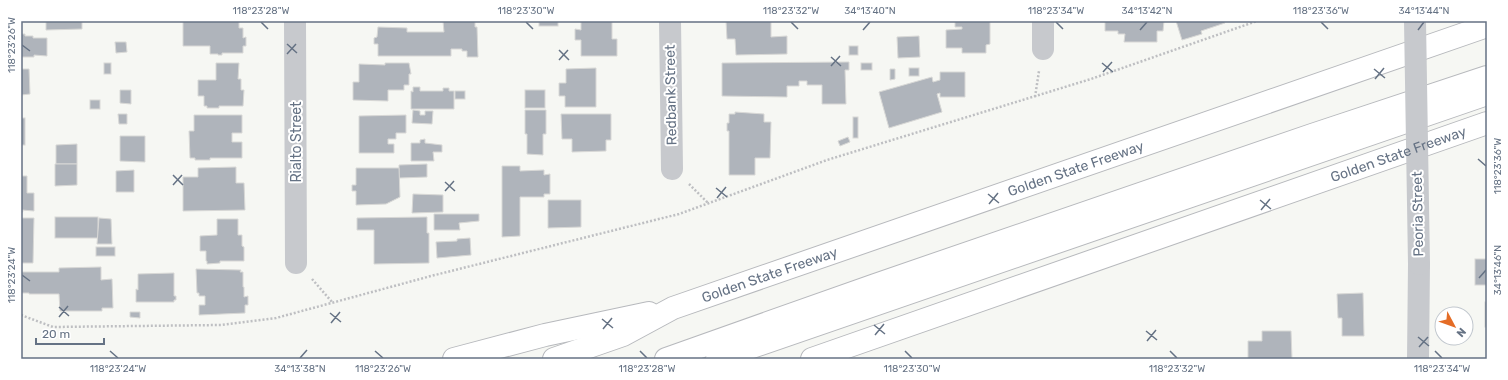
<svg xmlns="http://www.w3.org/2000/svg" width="1508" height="380" viewBox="0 0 1508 380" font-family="Rubik,sans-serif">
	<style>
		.building { fill: #afb4bb; stroke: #d8d8d6 }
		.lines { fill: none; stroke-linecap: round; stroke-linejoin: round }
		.highway-casing { stroke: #b7b9bd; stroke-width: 24 }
		.path { stroke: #bebfc2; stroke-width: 2.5; stroke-dasharray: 2 2; stroke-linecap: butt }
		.minor { stroke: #c7c9cd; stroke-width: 22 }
		.highway { stroke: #fff; stroke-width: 22 }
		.minor-bridge { stroke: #c7c9cd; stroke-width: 22 }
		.ticks { fill: none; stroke: #657284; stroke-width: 1.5 }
		.labels { text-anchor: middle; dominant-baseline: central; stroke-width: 4; stroke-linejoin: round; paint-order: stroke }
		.street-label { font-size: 14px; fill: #657284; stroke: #fff }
		.neatline { fill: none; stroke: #657284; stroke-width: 1.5 }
		.ticks-label { font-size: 10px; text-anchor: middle; fill: #657284 }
	</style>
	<rect width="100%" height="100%" fill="#f6f7f3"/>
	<!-- building -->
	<g class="building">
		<polygon points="46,21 82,21 82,29 46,30"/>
		<polygon points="183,21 239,21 239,28 243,28 243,38 246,37 246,46 243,46 243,53 222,53 222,55 218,55 218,54 210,54 210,46 183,46"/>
		<polygon points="443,21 475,21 475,27 477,27 478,57 467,57 467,51 462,51 462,49 451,49 451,56 378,56 378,44 374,44 374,38 377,37 378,27 407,28 407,32 444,32"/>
		<rect x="539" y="21" width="19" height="5"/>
		<polygon points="581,21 612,21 612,39 617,39 617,56 581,56 581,40 575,40 575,29 581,30"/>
		<polygon points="726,21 771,21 771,37 787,36 787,54 736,55 735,39 727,39"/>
		<polygon points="955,21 990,21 990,44 986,45 986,53 962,53 962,48 946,48 946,30 962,29 962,27 955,27"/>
		<polygon points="1105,21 1164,21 1163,31 1157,31 1157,42 1124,42 1125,34 1118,34 1118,31 1105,31"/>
		<polygon points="1176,21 1224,21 1225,23 1201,31 1202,34 1182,40"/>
		<polygon points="21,34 25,34 25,36 33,36 33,38 47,38 47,56 34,55 34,57 21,57"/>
		<polygon points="919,36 920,57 898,58 897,37"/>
		<polygon points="115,42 126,42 127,52 116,53"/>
		<rect x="849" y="46" width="9" height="9"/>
		<polygon points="849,62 849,70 845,70 846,104 822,104 822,85 807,85 807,81 799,81 799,86 787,86 787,97 722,96 722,63"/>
		<rect x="104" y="63" width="7" height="11"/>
		<polygon points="216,63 239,63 238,79 241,79 241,90 244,90 243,106 219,106 219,108 207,108 207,106 204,106 204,96 198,96 198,80 216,80"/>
		<polygon points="385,63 409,63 411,74 409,74 409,85 404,85 404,90 388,90 388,101 353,100 353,82 359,82 359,64 385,65"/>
		<rect x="861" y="63" width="11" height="7"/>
		<polygon points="596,68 596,107 565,107 565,96 559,96 559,83 566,83 566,69"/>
		<rect x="909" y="68" width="10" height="8"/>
		<polygon points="21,69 29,69 30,94 21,95"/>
		<polygon points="890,69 895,69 895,79 890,80"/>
		<polygon points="940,72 965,72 965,97 940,97 940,93 937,94 942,112 889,128 879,92 932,77 933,82 940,80"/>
		<polygon points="413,87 420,87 420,91 443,91 443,88 449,88 449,91 454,91 454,109 411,109 411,91 413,92"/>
		<polygon points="120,90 131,90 131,104 120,103"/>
		<rect x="525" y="90" width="20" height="18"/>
		<rect x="455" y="91" width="10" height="8"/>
		<rect x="90" y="100" width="10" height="9"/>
		<polygon points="413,110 420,111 420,115 425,115 425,111 433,111 432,124 412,123"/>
		<polygon points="525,110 546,110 546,134 543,134 543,155 527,154 527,134 525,134"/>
		<polygon points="735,112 764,114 764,122 771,122 770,158 755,158 755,175 729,175 729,131 727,131 727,123 729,123 729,114 735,114"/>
		<polygon points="118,114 127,114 127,124 119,124"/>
		<polygon points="561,114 611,114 611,140 606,140 606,151 572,152 572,139 562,139"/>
		<polygon points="194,115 242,115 242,133 232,133 232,142 242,142 242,158 210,158 210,160 195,160 195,158 190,158 189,131 194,131"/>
		<polygon points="406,115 406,133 396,133 396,139 388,139 388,144 394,144 394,153 359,153 359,116"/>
		<rect x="853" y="117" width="5" height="21"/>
		<rect x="21" y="118" width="4" height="27"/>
		<polygon points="120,136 145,136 145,162 120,161"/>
		<polygon points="848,137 850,142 840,146 838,141"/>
		<polygon points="425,139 425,143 442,145 442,152 433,152 434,161 411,161 411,143 420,143 420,140"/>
		<polygon points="77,144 77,164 56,164 56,145"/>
		<polygon points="55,164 77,164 77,185 55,186"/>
		<polygon points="427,164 427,177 399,178 399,165"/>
		<polygon points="502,166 520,166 520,171 544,170 544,175 550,174 550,194 544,194 544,197 520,197 520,236 502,237"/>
		<polygon points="236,167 236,183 244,183 245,210 183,211 183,177 198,177 198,168"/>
		<polygon points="356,168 399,168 400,197 386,204 356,205 356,191 352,191 352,185 356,185"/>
		<polygon points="134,170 134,192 116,192 116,171"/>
		<polygon points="21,176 27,176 27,193 34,193 34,211 22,210 23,212 21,212"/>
		<polygon points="413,194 443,195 443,212 412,213"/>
		<polygon points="548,200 581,200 581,227 548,228"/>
		<polygon points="434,214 479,214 479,221 459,223 460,230 434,230"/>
		<rect x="55" y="217" width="43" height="21"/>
		<polygon points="427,217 427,233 429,233 429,263 374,264 374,230 357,230 357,218"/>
		<polygon points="21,218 34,218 33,263 21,263"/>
		<polygon points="99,218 111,219 112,244 97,244"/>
		<polygon points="217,219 238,219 238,235 242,235 242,246 244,247 244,261 220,261 220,263 207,264 207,261 206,261 206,251 200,251 200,236 217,235"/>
		<polygon points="470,238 471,255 437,258 436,242 457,241 457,239"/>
		<rect x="96" y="247" width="19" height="9"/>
		<rect x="1475" y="259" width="12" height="26"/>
		<polygon points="101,267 101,280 112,279 113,308 102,308 102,311 60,311 59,294 29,294 29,293 21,293 21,272 59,272 59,268"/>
		<polygon points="196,269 241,270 240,272 243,272 243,287 244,287 244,297 248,296 248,305 245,305 245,313 199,315 199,305 205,305 205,296 199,296 199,293 197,293"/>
		<polygon points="174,273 174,296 176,296 176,300 174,300 174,302 136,302 136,289 138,290 138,274"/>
		<polygon points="1363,293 1364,336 1342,336 1342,318 1338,318 1337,294"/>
		<rect x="1485" y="302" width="2" height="25"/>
		<polygon points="130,312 140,312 140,318 130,317"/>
		<polygon points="1262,331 1291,331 1292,359 1248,359 1248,341 1262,341"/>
	</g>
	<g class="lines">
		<defs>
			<g id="highway">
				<polyline points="454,359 545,335 649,313"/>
				<path id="s1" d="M554 359 623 335 673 308 1487 26"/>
				<polyline points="666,359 875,285 1312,135 1487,77"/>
				<polyline points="717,359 1487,94"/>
				<path id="s2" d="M812 359 1487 123"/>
			</g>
		</defs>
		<!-- highway casing -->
		<use href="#highway" class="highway-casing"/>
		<!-- path -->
		<g class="path">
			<polyline points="1035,97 1039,71"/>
			<polyline points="689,184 709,204"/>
			<polyline points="312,279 332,302"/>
			<polyline points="21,315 53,327 221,325 276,318 431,276 679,214 827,160 1091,79 1257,21"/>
		</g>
		<!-- minor -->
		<g class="minor">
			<polyline points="295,21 296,263"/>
			<polyline points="670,21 672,169"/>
			<polyline points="1043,21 1043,49"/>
			<polyline points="1418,359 1419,264"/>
		</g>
		<!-- highway -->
		<use href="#highway" class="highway"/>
		<!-- minor-bridge -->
		<polyline class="minor-bridge" points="1415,21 1419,264"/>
	</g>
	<!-- ticks -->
	<path class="ticks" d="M261 22 268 29M526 22 533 29M791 22 798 29M1056 22 1063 29M1321 22 1328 29M863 30 870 22M1140 30 1147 22M1418 30 1424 22M287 44 297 53M22 45 30 51M559 50 569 60M287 54 296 44M831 57 841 66M559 60 568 50M1102 63 1113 72M831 66 840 56M1374 69 1385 78M1103 72 1112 62M1375 79 1384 68M1478 159 1486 166M173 175 183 185M445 182 455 191M173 185 182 175M716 188 727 197M445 191 454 181M988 194 999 203M717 198 726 187M1260 200 1271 209M989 204 998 193M1261 210 1270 199M22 275 30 281M1479 278 1486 270M59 307 69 316M330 313 341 322M59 317 68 306M602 319 613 328M331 323 340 312M874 325 885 334M603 329 612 318M1146 331 1157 340M875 335 884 324M1418 337 1429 346M1147 341 1156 330M1419 347 1428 337M110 351 118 358M375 351 383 358M640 351 647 358M905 351 912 358M1170 351 1177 358M1435 351 1442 358M300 358 307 350"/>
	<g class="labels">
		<!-- street labels -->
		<g class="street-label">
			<text transform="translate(671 95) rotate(-91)">Redbank Street</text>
			<text transform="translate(296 142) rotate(-90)">Rialto Street</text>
			<text stroke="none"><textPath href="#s2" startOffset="621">Golden State Freeway</textPath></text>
			<text stroke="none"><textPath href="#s1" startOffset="556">Golden State Freeway</textPath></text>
			<text transform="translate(1418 214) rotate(-91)">Peoria Street</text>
			<text stroke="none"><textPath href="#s1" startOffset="232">Golden State Freeway</textPath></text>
		</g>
	</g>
	<!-- border -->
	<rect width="1508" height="380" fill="none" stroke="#ffffff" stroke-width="44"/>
	<!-- north arrow -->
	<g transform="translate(1454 326) rotate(131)"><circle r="19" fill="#ffffff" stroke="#c1c7ce"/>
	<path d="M0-3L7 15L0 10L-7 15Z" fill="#e46c26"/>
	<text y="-6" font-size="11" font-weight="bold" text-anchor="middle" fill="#657284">N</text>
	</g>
	<!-- scale -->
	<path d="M36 338v6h68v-6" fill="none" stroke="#657284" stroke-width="2"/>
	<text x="42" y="338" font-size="12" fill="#657284" stroke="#ffffff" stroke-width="3" paint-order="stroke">20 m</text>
	<rect x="22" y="22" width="1464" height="336" class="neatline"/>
	<g class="ticks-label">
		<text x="261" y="14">118°23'28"W</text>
		<text x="526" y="14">118°23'30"W</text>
		<text x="791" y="14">118°23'32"W</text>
		<text x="870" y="14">34°13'40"N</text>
		<text x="1056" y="14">118°23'34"W</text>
		<text x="1147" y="14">34°13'42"N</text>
		<text x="1321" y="14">118°23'36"W</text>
		<text x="1424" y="14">34°13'44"N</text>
		<text transform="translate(11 45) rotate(-90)" y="4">118°23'26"W</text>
		<text transform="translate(1497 166) rotate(-90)" y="4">118°23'36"W</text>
		<text transform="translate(1497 270) rotate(-90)" y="4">34°13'46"N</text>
		<text transform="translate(11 275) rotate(-90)" y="4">118°23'24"W</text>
		<text x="118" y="372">118°23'24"W</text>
		<text x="300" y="372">34°13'38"N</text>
		<text x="383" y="372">118°23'26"W</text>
		<text x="647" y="372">118°23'28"W</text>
		<text x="912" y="372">118°23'30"W</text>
		<text x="1177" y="372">118°23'32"W</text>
		<text x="1442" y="372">118°23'34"W</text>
	</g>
</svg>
